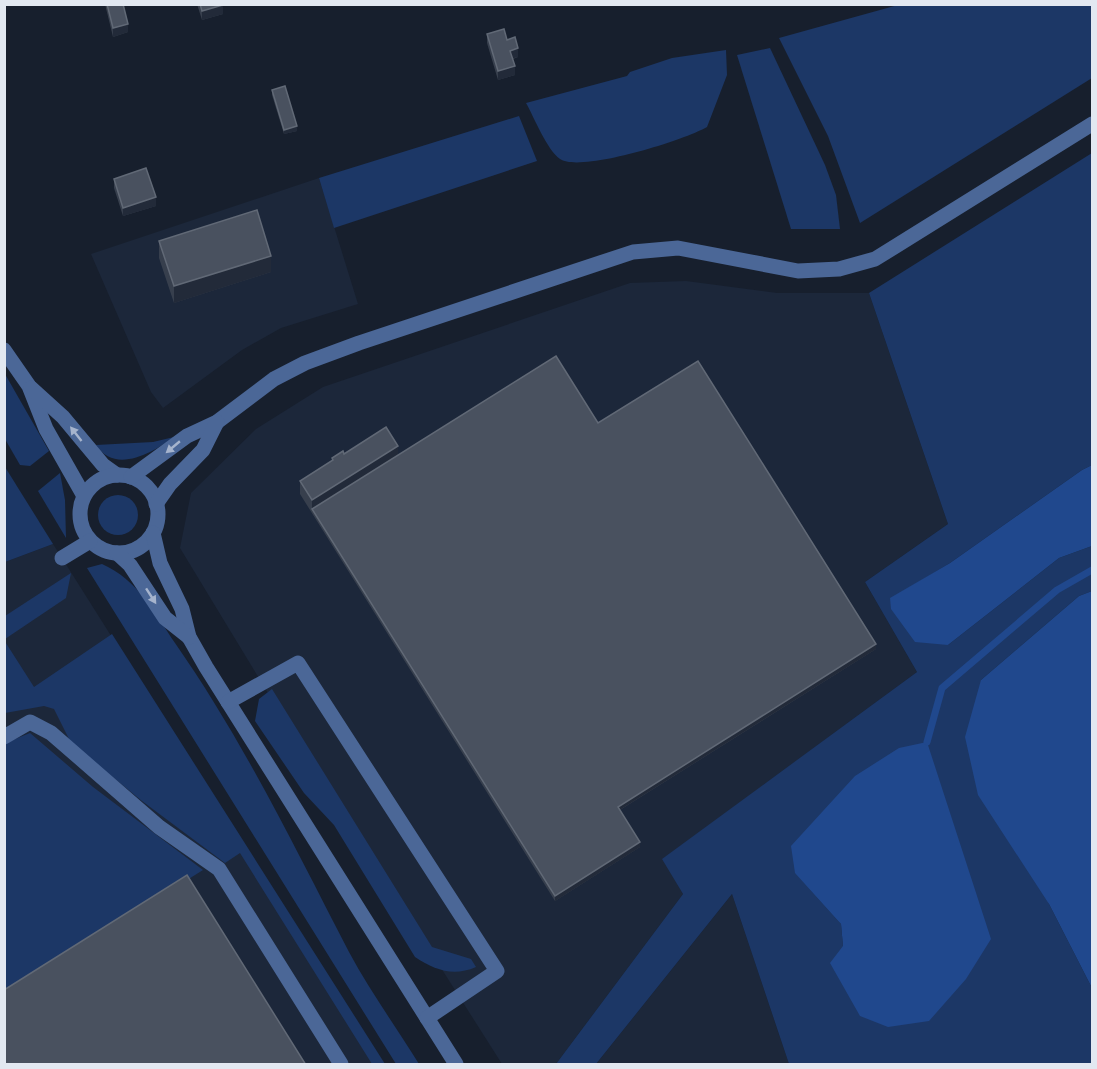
<svg xmlns="http://www.w3.org/2000/svg" width="1097" height="1069" viewBox="0 0 1097 1069" font-family="'Sofia Sans Condensed',sans-serif">
	<style>
		.built { fill: #1c273a }
		.green { fill: #1c3766; fill-rule: evenodd }
		.water { fill: #20488d }
		.lines { fill: none; stroke-linecap: round; stroke-linejoin: round }
		.stream { stroke: #20488d; stroke-width: 7 }
		.minor { stroke: #4b6797; stroke-width: 15 }
		.wall { fill: #373f4d }
		.shaded-wall { fill: #222a39 }
		.building { fill: #49515f; stroke: #616976; stroke-width: 1.5 }
		.oneway { fill: #a6b4cd }
	</style>
	<rect width="100%" height="100%" fill="#171f2d"/>
	<!-- built -->
	<g class="built">
		<polygon points="319,178 358,304 281,328 242,350 163,408 151,392 91,254"/>
		<polygon points="686,281 777,293 869,293 948,524 865,582 917,672 663,859 683,894 556,1064 502,1064 302,749 180,548 191,493 256,429 323,387 630,283"/>
		<polygon points="53,544 62,558 381,1064 5,1064 5,562"/>
		<polygon points="732,894 789,1064 596,1064"/>
	</g>
	<!-- green -->
	<g class="green">
		<polygon points="898,5 1092,5 1092,78 860,223 828,136 779,38"/>
		<polygon points="770,48 825,165 836,195 840,229 791,229 737,55"/>
		<path d="M726 50 727 75 707 127C685 140 580 173 560 159 547 150 534 117 526 103L627 76 630 72 672 58Z"/>
		<polygon points="519,116 537,161 334,228 319,178"/>
		<path d="M1092 153V465L1082 470 950 563 890 599 948 645 1059 558 1092 546V591L1079 596 981 680 1049 904 1092 988V1064H789L732 894 596 1064H556L683 894 662 859 917 672 865 582 948 524 869 293ZM795 873 929 1021 843 946 841 924Z"/>
		<polygon points="5,374 49,451 30,466 20,465 5,439"/>
		<path d="M174 437C154 452 115 475 96 445L153 442Z"/>
		<polygon points="5,467 53,544 5,562 4,562"/>
		<polygon points="60,473 65,500 66,538 38,491"/>
		<circle cx="118" cy="515" r="20"/>
		<path d="M102 564C138 580 154 612 175 643 244 742 294 846 349 952 370 991 396 1027 419 1064H396L87 568Z"/>
		<polygon points="71,573 66,598 5,639 5,616"/>
		<polygon points="112,634 385,1064 372,1064 240,853 225,863 142,801 71,743 54,709 44,706 5,713 4,640 34,687"/>
		<path d="M272 689 432 947 471 959 476 967C453 977 435 970 415 957L334 825 304 793 255 721 259 699Z"/>
		<polygon points="30,733 93,787 203,870 5,994 5,743"/>
	</g>
	<!-- water -->
	<g class="water">
		<polygon points="1092,465 1092,546 1059,558 948,645 915,642 891,609 890,598 950,563 1082,470"/>
		<polygon points="1092,591 1092,988 1049,904 978,795 965,737 981,680 1079,596"/>
		<polygon points="927,742 991,939 966,979 929,1021 888,1027 860,1016 830,963 843,946 841,924 795,873 791,846 855,776 899,748"/>
	</g>
	<g class="lines">
		<!-- stream -->
		<polyline class="stream" points="927,742 942,688 1057,590 1092,570"/>
		<!-- minor -->
		<g class="minor">
			<polyline points="4,350 29,386 46,429 84,496"/>
			<polyline points="31,388 63,417 103,465 117,475"/>
			<circle cx="119" cy="514" r="39"/>
			<polyline points="131,477 187,436 217,422 274,379 305,363 359,343 633,252 678,248 798,271 839,269 875,259 1092,124"/>
			<polyline points="156,504 170,484 203,450 217,422"/>
			<polyline points="153,533 160,563 182,609 189,637 206,667 456,1064"/>
			<polyline points="117,553 130,565 165,618 189,637"/>
			<polyline points="62,558 90,541"/>
			<polyline points="228,702 298,663 497,971 427,1018"/>
			<polyline points="4,737 30,722 51,733 159,827 219,869 341,1064"/>
		</g>
	</g>
	<!-- wall -->
	<g class="wall">
		<polygon points="105,4 123,4 128,32 113,37"/>
		<polygon points="197,4 223,4 223,14 202,20"/>
		<polygon points="487,34 507,40 518,57 513,59 515,75 498,80 487,43"/>
		<polygon points="272,90 297,131 284,134 272,95"/>
		<polygon points="114,179 156,206 123,216 114,188"/>
		<polygon points="159,241 271,272 174,303 159,258"/>
		<polygon points="598,423 876,649 620,810 640,847 555,901 300,494 300,481 332,461 332,458 344,454 398,454"/>
	</g>
	<!-- shaded-wall -->
	<g class="shaded-wall">
		<polygon points="223,5 223,14 202,20 202,11"/>
		<polygon points="128,24 128,32 113,37 113,28"/>
		<polygon points="518,48 518,57 510,59 510,51"/>
		<polygon points="515,66 515,75 498,80 498,71"/>
		<polygon points="297,126 297,131 284,134 284,130"/>
		<polygon points="156,197 156,206 123,216 123,208"/>
		<polygon points="271,256 271,272 174,303 174,286"/>
		<polygon points="398,446 398,459 312,509 312,500"/>
		<polygon points="876,644 876,649 618,811 618,807"/>
		<polygon points="640,842 640,847 555,901 555,896"/>
	</g>
	<!-- building -->
	<g class="building">
		<polygon points="107,4 123,4 128,24 113,28"/>
		<polygon points="200,4 223,4 223,5 202,11"/>
		<polygon points="504,29 507,40 515,37 518,48 510,51 515,66 498,71 487,34"/>
		<polygon points="285,86 297,126 284,130 272,90"/>
		<polygon points="146,168 156,197 123,208 114,179"/>
		<polygon points="257,210 271,256 174,286 159,241"/>
		<polygon points="556,356 598,423 698,361 876,644 618,807 640,842 555,896 312,509"/>
		<polygon points="386,427 398,446 312,500 300,481 333,460 332,458 343,451 344,454"/>
		<polygon points="187,875 306,1065 4,1065 4,990"/>
	</g>
	<!-- one-way arrows -->
	<defs><path id="oneway-solid" d="M-6-.8H1V-3.2L6.5 0L1 3.2V.8H-6Z" transform="scale(1.5)"/></defs>
	<g class="oneway">
		<use href="#oneway-solid" transform="translate(76 434) rotate(-128)"/>
		<use href="#oneway-solid" transform="translate(173 447) rotate(140)"/>
		<use href="#oneway-solid" transform="translate(151 596) rotate(57)"/>
	</g>
	<!-- border -->
	<rect width="1097" height="1069" fill="none" stroke="#e2e8f1" stroke-width="12"/>
</svg>
